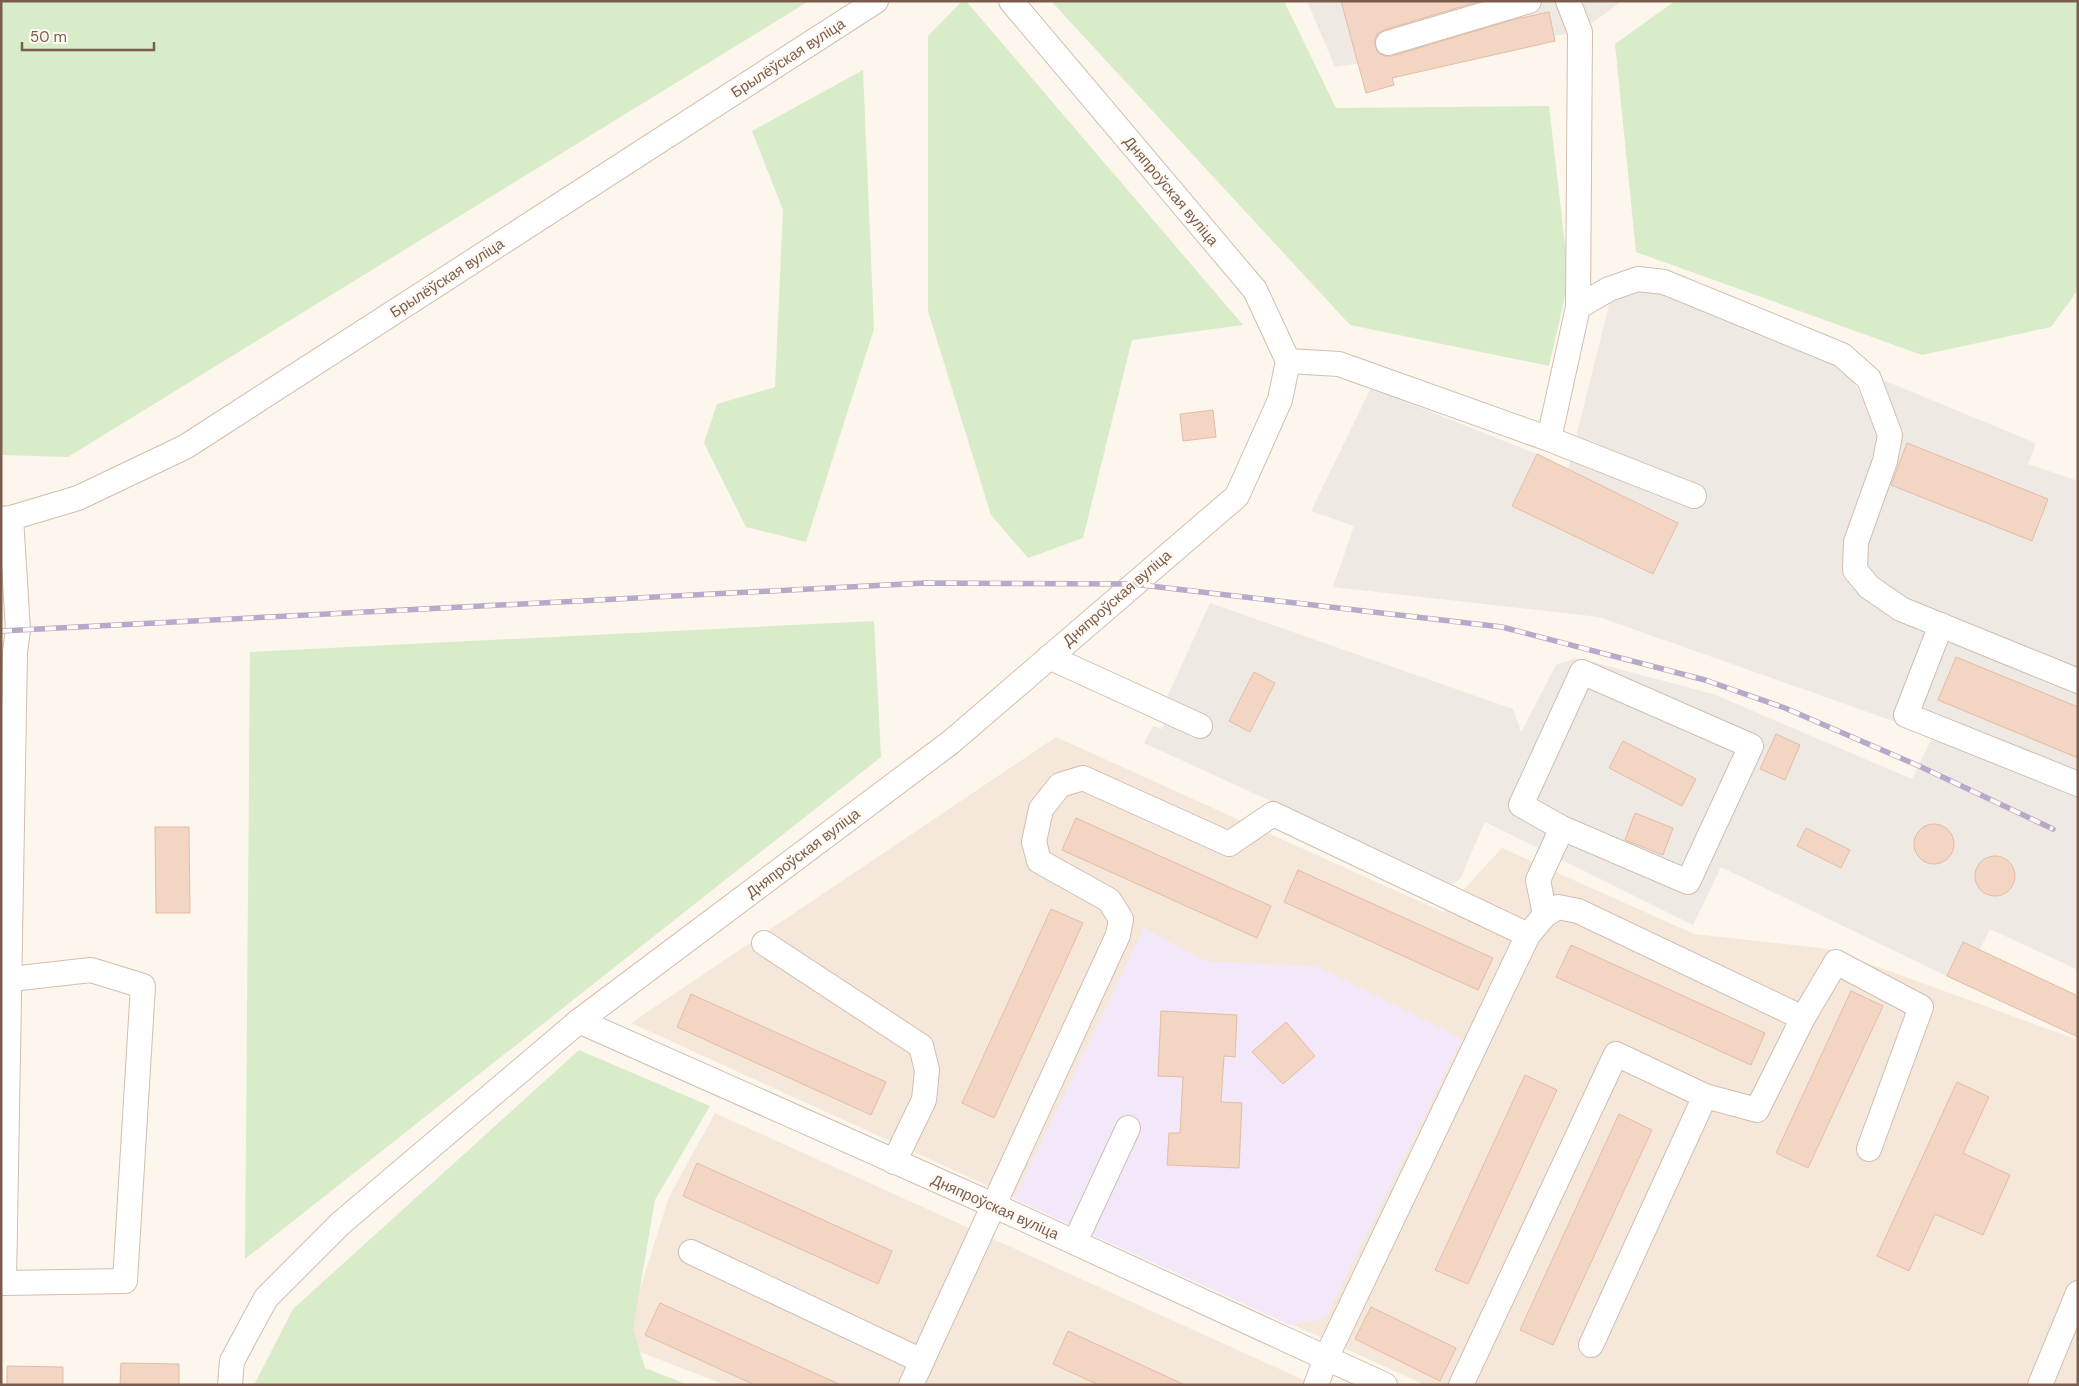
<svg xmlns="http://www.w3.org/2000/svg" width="2079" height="1386" viewBox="0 0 2079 1386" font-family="'DM Sans',sans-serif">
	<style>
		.residential { fill: #f5e8da }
		.industrial { fill: #efe9e4 }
		.education { fill: #f3e8fa }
		.green { fill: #d8ecc9 }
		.building { fill: #f3d5c3; stroke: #e6bba3 }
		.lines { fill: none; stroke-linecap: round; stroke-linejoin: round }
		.minor-casing { stroke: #d1beb0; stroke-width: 26 }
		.minor { stroke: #fff; stroke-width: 24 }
		.rail-casing { stroke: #b9a8c9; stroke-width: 5.5 }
		.rail { stroke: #fffaf3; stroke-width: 4; stroke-dasharray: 11; stroke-linecap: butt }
		.labels { text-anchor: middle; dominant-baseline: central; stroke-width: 5; stroke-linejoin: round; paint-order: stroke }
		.street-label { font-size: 15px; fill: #7a5c4d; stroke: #fffaf3 }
	</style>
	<rect width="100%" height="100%" fill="#fdf6ec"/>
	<!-- residential -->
	<g class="residential">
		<polygon points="1056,737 1443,912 1502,848 1694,934 1829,949 2078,1040 2078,1385 1425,1385 631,1023"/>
		<polygon points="715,1113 1315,1385 725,1385 622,1345 669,1197"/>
	</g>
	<!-- industrial -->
	<g class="industrial">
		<polygon points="1307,1 1622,1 1580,32 1335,67"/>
		<polygon points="1645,288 1824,357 1848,374 1860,393 1873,390 1883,380 2036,443 2028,464 2078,481 2078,970 1990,929 1963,984 1721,867 1693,925 1485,822 1460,879 1451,884 1144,743 1153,726 1162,729 1174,705 1167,697 1210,603 1513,709 1521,732 1556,665 1577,658 1713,694 1912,779 1932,738 1907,726 1599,617 1333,587 1354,526 1311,511 1371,388 1537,454 1568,469 1610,301"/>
	</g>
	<!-- education -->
	<polygon class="education" points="1144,928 1204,961 1318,967 1462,1039 1325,1319 1290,1325 1014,1199"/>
	<!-- green -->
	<g class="green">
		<polygon points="1,1 809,1 68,457 1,455"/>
		<polygon points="962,1 966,1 1243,325 1132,340 1083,538 1028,558 991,515 928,311 928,36"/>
		<polygon points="1051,1 1284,1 1336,108 1549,106 1569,279 1549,366 1350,325"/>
		<polygon points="1675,1 2078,1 2078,290 2051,327 1922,355 1636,252 1615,44"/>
		<polygon points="863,70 874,329 806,542 746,527 704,443 717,404 775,387 783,210 752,131"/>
		<polygon points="874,621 881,757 245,1259 250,652"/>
		<polygon points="579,1050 710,1106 655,1200 633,1329 645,1368 689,1385 254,1385 293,1309"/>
	</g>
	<!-- building -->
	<g class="building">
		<polygon points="1341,1 1480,1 1384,30 1378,33 1375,39 1375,46 1378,53 1385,56 1392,56 1512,20 1549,12 1555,41 1392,78 1394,85 1366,93"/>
		<polygon points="1213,410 1216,437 1183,441 1180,414"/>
		<polygon points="1907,443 2048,499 2032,541 1891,485"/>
		<polygon points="1537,454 1678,523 1653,574 1512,506"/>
		<polygon points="1956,657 2078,707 2078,758 1938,700"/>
		<polygon points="1254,672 1275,683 1250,732 1229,721"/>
		<polygon points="1776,734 1800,745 1785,780 1760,769"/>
		<polygon points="1623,741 1696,779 1682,806 1609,768"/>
		<polygon points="1635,813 1673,828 1663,855 1625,840"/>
		<polygon points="1076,818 1271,906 1257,938 1062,850"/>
		<circle cx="1934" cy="844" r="20"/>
		<polygon points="155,827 189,827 190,913 156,913"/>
		<polygon points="1806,828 1850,850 1841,868 1797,846"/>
		<circle cx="1995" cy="876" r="20"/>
		<polygon points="1298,870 1493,958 1478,990 1284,902"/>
		<polygon points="1051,909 1083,923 994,1118 962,1103"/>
		<polygon points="1963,942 2078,996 2078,1037 1947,976"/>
		<polygon points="1571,945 1765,1033 1751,1065 1556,977"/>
		<polygon points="1851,991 1883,1006 1808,1168 1776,1153"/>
		<polygon points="691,994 886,1082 871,1115 677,1027"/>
		<polygon points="1161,1011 1237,1015 1235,1057 1224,1056 1221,1102 1242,1103 1239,1168 1167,1165 1169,1133 1180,1133 1183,1077 1158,1076"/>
		<polygon points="1286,1022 1315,1056 1283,1084 1252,1052"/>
		<polygon points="1525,1075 1557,1090 1468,1284 1435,1270"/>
		<polygon points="1957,1082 1989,1097 1963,1153 2010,1175 1983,1235 1935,1214 1909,1271 1877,1256"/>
		<polygon points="1619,1114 1652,1130 1553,1345 1520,1330"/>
		<polygon points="697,1163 892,1251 878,1284 683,1196"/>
		<polygon points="660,1303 841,1385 755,1385 645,1335"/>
		<polygon points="1371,1307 1456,1348 1440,1381 1355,1339"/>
		<polygon points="1068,1331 1185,1385 1099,1385 1053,1364"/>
		<polygon points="121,1363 179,1364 179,1385 120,1385"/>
		<polygon points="7,1366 63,1367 63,1385 7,1385"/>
	</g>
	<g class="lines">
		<defs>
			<g id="minor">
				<polyline points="1568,1 1580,32 1578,307"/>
				<polyline points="1388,43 1529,1"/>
				<polyline points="1288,361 1339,364 1549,439 1694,496"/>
				<polyline points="1549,439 1578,307 1609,289 1638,279 1664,282 1842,355 1869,379 1890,435 1885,461 1856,542 1855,570 1869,587 1901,609 2078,681"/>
				<polyline points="11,518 18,630 15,652 4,1283 125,1281 143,986 91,970 11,979"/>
				<polyline points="1,519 11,518 78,498 185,447 876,1"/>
				<polyline points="1941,625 1906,715 2078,784"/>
				<polyline points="1049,657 1200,726"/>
				<polyline points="1545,915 1538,880 1562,828 1688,882 1751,746 1582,672 1521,805 1562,828"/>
				<polyline points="764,943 921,1046 927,1070 924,1100 894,1162"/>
				<polyline points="1803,1018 1836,962 1921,1007 1869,1149"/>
				<polyline points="579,1021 993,1205 1385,1385"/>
				<polyline points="1075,1242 1128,1128"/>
				<polyline points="691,1252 922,1361 1118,935 1121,919 1109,900 1039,861 1034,842 1041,809 1060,785 1083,778 1229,844 1273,814 1528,935 1326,1358 1316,1385"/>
				<polyline points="1591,1345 1705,1096"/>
				<polyline points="230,1385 232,1361 266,1298 341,1223 579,1021 951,742 1237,496 1280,400 1288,361 1255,290 1011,1"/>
				<polyline points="911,1385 922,1361"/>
				<polyline points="1461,1385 1616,1054 1705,1096 1757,1110 1803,1018 1578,911 1558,907 1545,915 1528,935"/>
				<polyline points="2040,1385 2078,1293"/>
			</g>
		</defs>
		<!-- minor casing -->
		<use href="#minor" class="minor-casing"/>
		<!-- minor -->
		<use href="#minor" class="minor"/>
		<defs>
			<polyline id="rail" points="1,631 925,583 1133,584 1502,627 1705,680 1785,708 1919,766 2053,829"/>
		</defs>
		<!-- rail casing -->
		<use href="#rail" class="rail-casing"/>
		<!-- rail -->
		<use href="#rail" class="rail"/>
	</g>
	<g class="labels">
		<!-- street labels -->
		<g class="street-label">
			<text transform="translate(788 58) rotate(-33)">Брылёўская вуліца</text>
			<text transform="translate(1171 191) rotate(50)">Дняпроўская вуліца</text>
			<text transform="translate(447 278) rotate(-33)">Брылёўская вуліца</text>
			<text transform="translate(1117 598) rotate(-41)">Дняпроўская вуліца</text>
			<text transform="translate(803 853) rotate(-37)">Дняпроўская вуліца</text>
			<text transform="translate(995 1207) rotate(24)">Дняпроўская вуліца</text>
		</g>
	</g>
	<!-- border -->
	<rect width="2079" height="1386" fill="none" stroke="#7a5c4d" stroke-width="5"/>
	<!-- scale -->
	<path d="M22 42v8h132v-8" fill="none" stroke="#7a5c4d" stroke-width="2.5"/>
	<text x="30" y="42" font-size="15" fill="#7a5c4d" stroke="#fffaf3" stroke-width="4" paint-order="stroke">50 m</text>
</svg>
